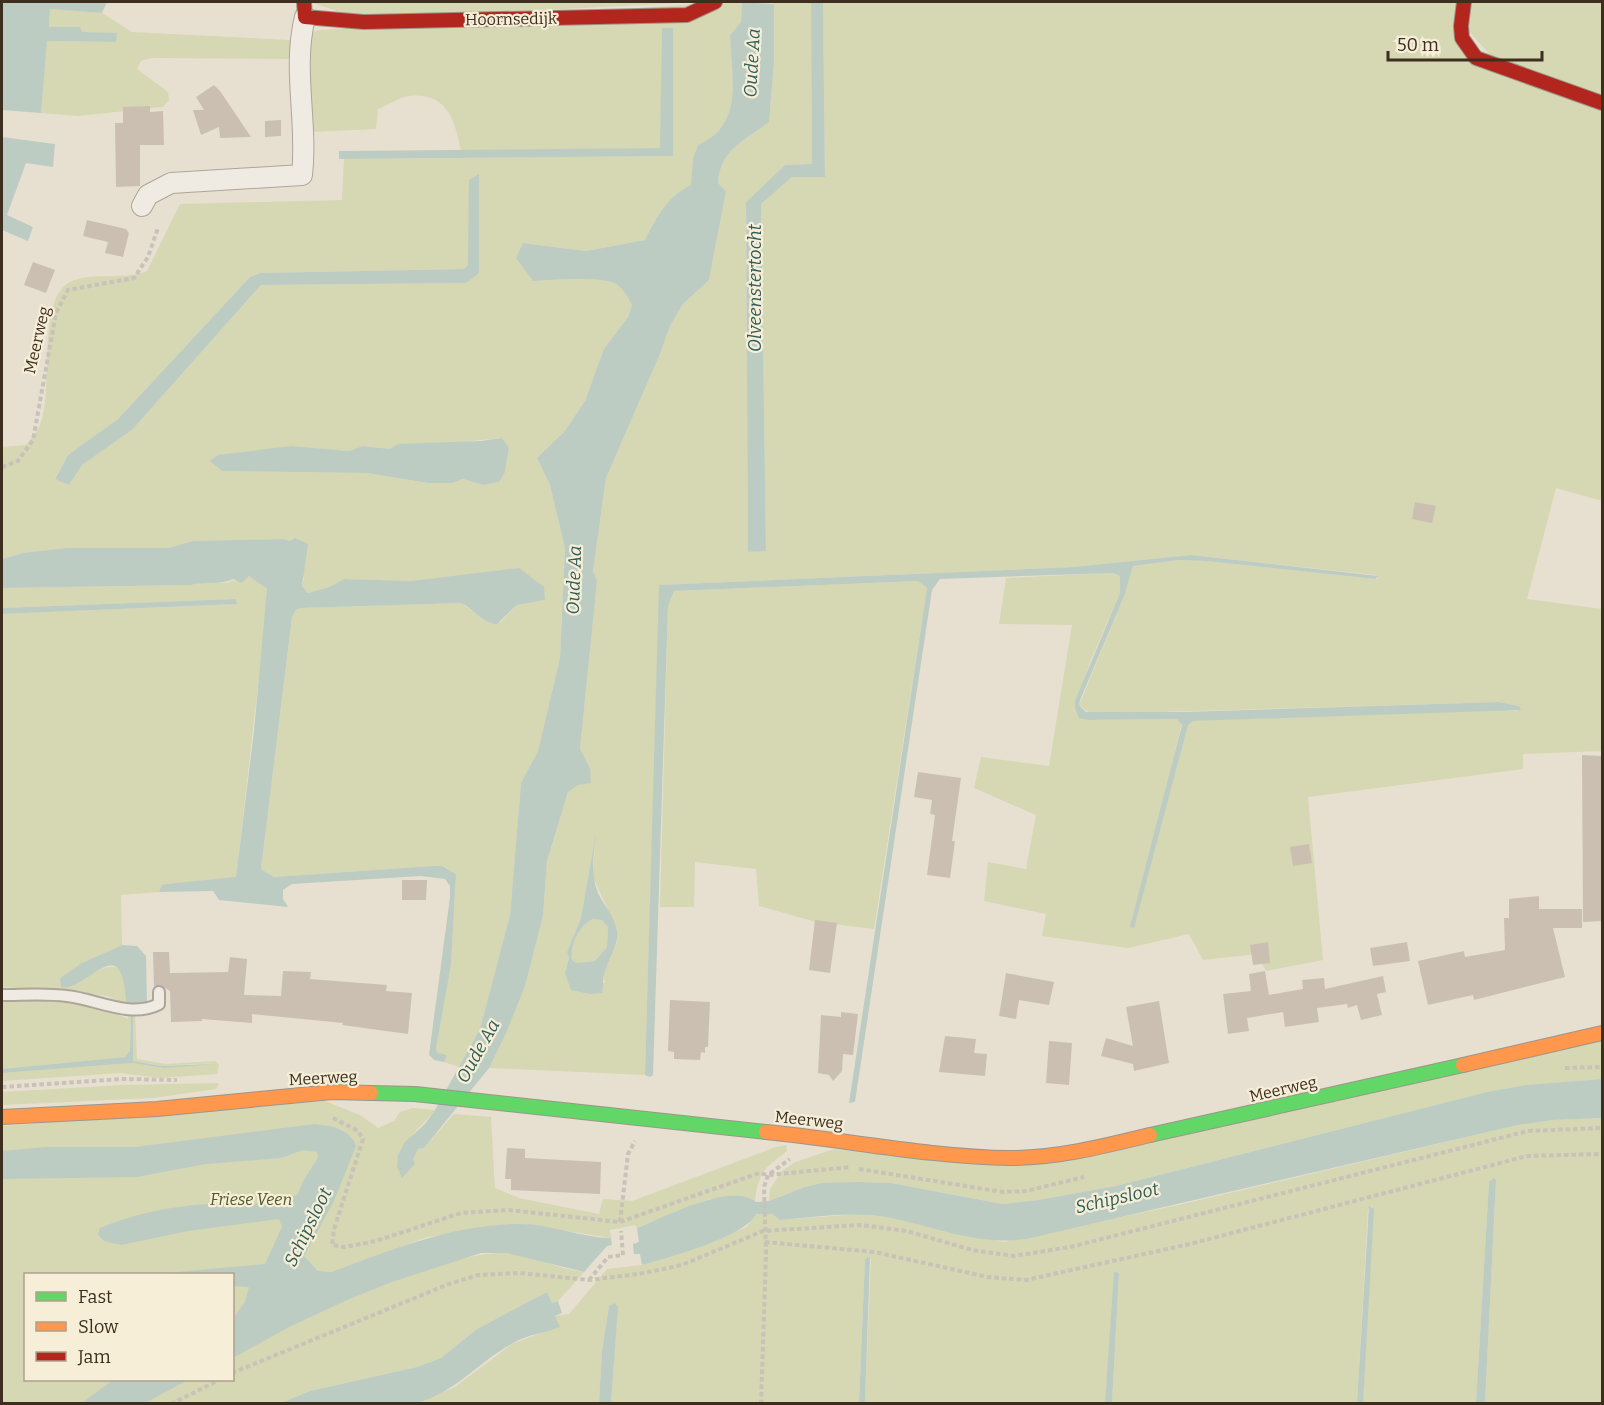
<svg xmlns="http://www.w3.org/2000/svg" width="1604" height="1405" viewBox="0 0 1604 1405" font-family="Bitter,serif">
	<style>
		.green { fill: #d6d7b3; fill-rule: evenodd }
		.water { fill: #bcccc2; fill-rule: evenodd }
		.building { fill: #cbbfb2 }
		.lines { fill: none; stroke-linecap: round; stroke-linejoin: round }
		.lane-casing { stroke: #ada599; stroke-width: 14 }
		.street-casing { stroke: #ada599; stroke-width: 22 }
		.fast-casing { stroke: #9c958a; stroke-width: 16 }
		.slow-casing { stroke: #9c958a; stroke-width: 16 }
		.jam-casing { stroke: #9c958a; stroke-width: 16 }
		.path { stroke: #c8c2b9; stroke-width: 4; stroke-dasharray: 4.5 3; stroke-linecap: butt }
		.lane { stroke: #efebe3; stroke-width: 10 }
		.street { stroke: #efebe3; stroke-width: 20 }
		.fast { stroke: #63d668; stroke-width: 14 }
		.slow { stroke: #ff974d; stroke-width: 14 }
		.jam { stroke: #b3261e; stroke-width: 14 }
		.labels { text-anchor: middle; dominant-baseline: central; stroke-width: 4.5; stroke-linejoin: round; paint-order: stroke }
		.street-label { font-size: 16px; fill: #3d2e20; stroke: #f7eed8 }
		.park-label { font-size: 16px; font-style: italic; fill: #4d5a26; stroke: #f7eed8 }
		.water-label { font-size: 18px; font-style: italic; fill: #2f5d5a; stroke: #f7eed8 }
	</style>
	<rect width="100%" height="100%" fill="#e7e0d1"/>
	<!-- green -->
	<g class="green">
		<polygon points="310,2 700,2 361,19"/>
		<path d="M724 2H742L741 22 730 35C731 77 745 124 698 145L693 158 691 185C668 197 655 217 645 240L586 251 523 243 516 258 533 281C553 280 596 276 614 283 622 287 628 297 632 305L628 317 604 350 585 401 564 432 537 458 550 485 565 548 560 658 538 751 521 783 510 915 480 1029 459 1067 444 1062 446 1055 438 1053 436 1049 451 965 456 874 444 866H433L274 877 261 869 292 617 296 610 301 608 461 603 490 623 501 622 517 605 545 600 412 581 344 579 329 587 308 593 302 586 304 578 290 541 283 539 193 541 169 548H66L23 553 2 559V447L26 445C32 438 38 431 41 422 54 389 36 299 70 282 93 271 122 281 147 271L180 204 342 200 344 159 673 156 662 29 661 148 472 151H461C455 120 447 92 409 96 398 97 388 106 378 109L376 129 311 132 308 33 321 30ZM468 265 479 272 466 283 261 285 132 430 82 465 69 485 55 478 68 455 118 419 250 277 260 273 464 269ZM502 438 509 449 505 472 483 485 463 479 452 483H428L367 473 222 471 211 461 292 446 349 451 364 446 390 449Z"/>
		<path d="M771 2H811L812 164 785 165 746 202 748 552 766 550 761 204 792 177H825L823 2H1456L1457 39 1602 110V501L1556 488 1527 599 1602 609V751L1523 754V769L1308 797 1323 960 1266 971 1257 954 1203 960 1189 934 1128 948 1042 936 1046 914 984 901 988 862 1026 869 1036 815 974 788 981 757 1049 766 1072 625 999 624 1006 578 1113 573 1120 576V593L1090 662 1075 708 1080 718 1088 720 1177 719 1182 722 1133 928 1188 724 1193 721 1495 709 1518 711 1519 706 1499 702 1091 714 1079 705 1125 594 1133 566 1179 560 1206 561 1375 579 1378 578 1376 575 1191 555 1073 567 660 585 645 1075 489 1068 525 986 543 916 547 861 568 792 590 768 580 749 597 581 593 571 606 478 660 354 670 326 683 304 709 280 726 191 718 183C721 148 744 142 769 122L774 63V4ZM595 840 593 877 617 930V943L603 974 605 983 565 973 569 958 567 952 581 918Z"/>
		<polygon points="1469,2 1602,2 1602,96 1493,58 1466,28"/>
		<polygon points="50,9 102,13 132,32 291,40 289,59 151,58 141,61 137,69 168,92 169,100 163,107 78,116 41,113 46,41 115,42 117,34 81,32 80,27 49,28"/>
		<path d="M249 576 267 589 268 598 236 878 166 884 159 892 121 895 122 945 82 963 77 985C87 977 118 952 125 979 127 986 125 996 126 1004L107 996 78 992 2 987V614L237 604 236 599 2 608V588L191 585 205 581 226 583Z"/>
		<polygon points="918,581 927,588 874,929 816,922 759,906 756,869 695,862 694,907 660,907 668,606 674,591"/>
		<path d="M593 919 602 920 608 927 607 947 595 961 576 963 572 960C570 945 579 925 593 919Z"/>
		<polygon points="65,1000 99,1005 128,1019 128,1012 135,1011 137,1059 166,1064 215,1061 219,1065 217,1074 160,1078 121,1073 2,1081 2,1073 133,1063 164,1068 215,1063 161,1066 133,1061 133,1014 131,1014 130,1050 125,1057 2,1069 2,1002"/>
		<polygon points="1602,1039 1602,1079 1525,1085 1487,1092 1116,1186 1038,1200 1004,1204 891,1183 858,1182 805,1187 769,1201 770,1189 782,1171 795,1162 834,1149 973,1165"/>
		<polygon points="219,1083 216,1089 153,1098 2,1105 2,1092 122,1085"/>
		<path d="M325 1101 360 1115 378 1128 394 1121 400 1112 413 1108 435 1110C420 1130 399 1141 397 1167L413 1160 418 1149 424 1148 454 1114 491 1117 495 1188 519 1198 599 1214 603 1199 632 1201 776 1147 786 1145 787 1151C764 1168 758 1173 755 1202L709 1199 637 1228 635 1225 610 1230 611 1238 522 1224 427 1237 331 1272 318 1271 310 1264 243 1352C296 1318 442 1252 504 1253 530 1254 557 1269 584 1272L558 1301 552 1303 547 1292 477 1329 441 1358 417 1367 310 1391 281 1403 2 1404V1126ZM26 1274H232V1380H26Z"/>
		<polygon points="1602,1118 1602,1403 1485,1403 1496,1180 1489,1182 1476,1403 1363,1403 1372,1206 1368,1209 1357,1403 1112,1403 1119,1273 1115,1271 1105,1403 865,1403 871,1258 865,1259 859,1403 611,1403 617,1316 609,1306 602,1351 599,1403 414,1404 455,1387 512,1344 559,1326 555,1316 569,1314 607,1269 642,1265 729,1234 747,1227 755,1214 772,1214 780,1220 859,1214 887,1217 1004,1242 1183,1204 1518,1125 1553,1120"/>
	</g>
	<!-- water -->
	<g class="water">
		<polygon points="2,2 107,2 102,13 50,9 49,27 80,27 82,32 117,33 116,42 47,41 41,113 2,110"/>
		<path d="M742 2 774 4V63L769 122C744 142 721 148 718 183L726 191 709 280 683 304 670 326 660 354 606 478 593 571 597 581 580 749 590 768 591 783 578 785 568 792 547 861 543 916 525 986 506 1033 489 1068 424 1148 418 1149 413 1160 415 1164 402 1178 397 1167 398 1155 405 1142 425 1124 435 1110 480 1029 510 915 521 783 538 751 560 658 565 548 550 485 537 458 564 432 585 401 604 349 628 317 632 305C628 297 622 287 614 283 596 276 552 280 533 281L516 258 523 243 586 251 645 240C656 217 667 197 691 185L693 158 698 145C745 124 731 77 730 35L741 22Z"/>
		<polygon points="811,2 823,2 825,177 792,177 761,204 766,551 748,552 746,202 785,165 812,164"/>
		<polygon points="662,28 673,28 673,156 339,159 339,151 660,148"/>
		<polygon points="2,137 55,144 53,167 26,163 7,215 33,227 28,241 2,230"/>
		<polygon points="479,174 479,273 466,283 261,285 132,430 82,465 69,485 55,479 68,455 118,419 250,277 260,273 464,269 468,265 469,180"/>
		<polygon points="502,438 509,448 505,472 499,482 483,485 463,479 452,483 428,483 367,473 222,471 210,461 218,455 292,446 349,451 363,446 390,449 398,444 481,441"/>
		<path d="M295 538 308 544 302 586 308 593 329 587 344 579 412 581 519 568 544 587 545 600 517 605 497 624C482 623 474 609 461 603L301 608 296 610 292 617 261 869 274 877 433 866H443L456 874 451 965 436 1049 438 1053 447 1055 444 1062 434 1060 429 1055 450 897V886L445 879 421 876 292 884 283 890V899L288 907 219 900 213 891 159 892 162 885 166 884 236 877 254 731 267 589 249 576 241 583 234 579C221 585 205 581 191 585L2 588V559L23 553 66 548H169L193 541 283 539 290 541Z"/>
		<polygon points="1191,555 1378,576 1375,579 1206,561 1179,560 1133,566 1125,594 1080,700 1079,705 1086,712 1183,712 1499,702 1519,706 1521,710 1193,721 1188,725 1134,928 1130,927 1131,923 1182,725 1177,719 1088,720 1079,718 1075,708 1075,701 1120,593 1120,576 1113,573 940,579 932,590 855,1102 849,1103 927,588 918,581 674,591 668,606 653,1075 650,1077 645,1075 659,585 1073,567"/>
		<polygon points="236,599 237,604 2,614 2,608"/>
		<path d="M596 833C594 853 590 873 598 893 604 906 614 915 617 931 619 946 609 957 605 971 602 978 604 986 602 993L590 994 571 990 565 973 569 958 567 952 581 918ZM593 919 602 920 608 927 607 947 595 961 576 963 572 960C570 945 579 925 593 919Z"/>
		<path d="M122 945 137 946 146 956 147 1002 126 1004C123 925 87 993 61 987L60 978 82 963Z"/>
		<polygon points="133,1013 133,1061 161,1066 215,1064 164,1068 133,1063 2,1073 2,1069 125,1057 130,1050 131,1014"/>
		<path d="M1602 1079V1118L1553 1120 1518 1125 1026 1239C976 1246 934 1226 886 1217 851 1211 815 1217 780 1220L772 1214H756C747 1236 667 1258 642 1265L640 1254H634L633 1244 639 1242 637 1228C663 1218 731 1181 756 1202L769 1201 805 1187 823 1183 858 1182 891 1183 1003 1204 1038 1200 1116 1186 1487 1092 1525 1085Z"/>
		<path d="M315 1124C332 1126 350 1129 356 1146L334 1201 304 1256 318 1271 331 1272C394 1249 453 1224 521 1224 551 1224 581 1238 611 1238L612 1245 607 1246 584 1272 507 1253H481L389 1283 347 1300 289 1327 233 1358V1318L245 1302 249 1287 233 1286 232 1274H155L265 1264 282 1227 279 1219 188 1231 121 1245 104 1241 98 1235 100 1228C133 1214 172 1206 208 1204 238 1202 270 1209 298 1194L303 1181 318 1158 317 1152 303 1150 281 1158 206 1164 136 1177 2 1179V1151L45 1147H135Z"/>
		<polygon points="1494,1178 1496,1180 1485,1403 1476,1403 1489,1182"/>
		<polygon points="1369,1206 1374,1209 1363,1403 1357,1403"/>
		<polygon points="870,1257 865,1403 859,1403 865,1259"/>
		<polygon points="1114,1271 1119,1273 1112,1403 1105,1403"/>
		<path d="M547 1292 552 1303 558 1301 562 1313 555 1316 560 1327C542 1334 529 1334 513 1343 475 1364 460 1390 414 1404L281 1403 310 1391 417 1367 441 1358 477 1329Z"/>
		<polygon points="615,1303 618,1307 611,1403 599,1403 602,1351 609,1306"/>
		<polygon points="113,1380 188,1380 145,1403 82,1403"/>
	</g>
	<!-- building -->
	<g class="building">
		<polygon points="214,85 220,91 251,137 220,138 219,127 201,135 193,110 204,110 196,97"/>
		<polygon points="150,106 150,112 163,111 164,145 140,145 140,186 116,187 115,123 123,123 123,107"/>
		<polygon points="281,120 281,136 265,137 265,121"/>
		<polygon points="87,220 126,229 129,233 123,257 105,253 108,242 83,236"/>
		<polygon points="33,262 55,270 46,293 24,285"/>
		<polygon points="1415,502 1436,506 1432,523 1412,519"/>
		<polygon points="1582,755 1602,756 1602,921 1583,922"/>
		<polygon points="918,772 961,778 952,841 955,841 950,878 927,875 935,815 930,814 932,800 914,797"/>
		<polygon points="1309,844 1312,863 1293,866 1290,847"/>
		<polygon points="402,880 427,880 426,900 402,900"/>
		<polygon points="1539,896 1539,909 1582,909 1582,928 1553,928 1565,977 1474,1000 1473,995 1428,1005 1418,961 1464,951 1465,957 1505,950 1504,918 1509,918 1509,899"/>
		<polygon points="815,920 837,923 830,973 809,970"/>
		<polygon points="1268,942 1270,963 1253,965 1250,945"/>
		<polygon points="1407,942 1410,961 1373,966 1370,948"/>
		<polygon points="153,952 169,952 170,973 228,972 230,957 247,959 244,995 281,996 283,971 311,972 310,979 387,985 386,991 412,993 408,1034 342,1025 343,1023 252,1014 252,1023 202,1019 202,1021 171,1022 170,991 160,985 154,987"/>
		<polygon points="1265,971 1269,995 1303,989 1302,980 1324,978 1325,989 1383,976 1386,992 1377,994 1382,1015 1361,1020 1357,1005 1348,1008 1347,1004 1317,1008 1319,1022 1285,1027 1283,1012 1247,1018 1249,1031 1228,1034 1223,994 1251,991 1249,974"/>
		<polygon points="1006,973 1054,982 1049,1005 1019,1000 1016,1019 999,1016"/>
		<polygon points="670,1000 710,1002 708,1047 705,1047 705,1053 701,1052 700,1060 674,1059 674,1052 668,1051"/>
		<polygon points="1159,1001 1169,1063 1134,1071 1133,1064 1101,1056 1106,1038 1133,1046 1126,1007"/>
		<polygon points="841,1012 858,1014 853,1055 843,1054 842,1071 833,1081 829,1075 818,1073 821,1015 841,1017"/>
		<polygon points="945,1036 976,1039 974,1053 987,1054 985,1076 939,1072"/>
		<polygon points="1049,1041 1072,1043 1069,1085 1046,1083"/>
		<polygon points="507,1148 525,1149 525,1158 601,1162 600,1194 511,1190 511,1179 505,1179"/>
	</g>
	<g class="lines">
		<defs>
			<path id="lane" d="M2 995C23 995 46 993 67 996 96 999 131 1019 159 1004V992"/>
			<path id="street" d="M142 206 148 195 171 183 302 175C308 123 292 69 305 17"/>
			<g id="fast">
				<polyline points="371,1093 415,1094 766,1132"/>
				<polyline points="1150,1135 1463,1065"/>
			</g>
			<g id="slow">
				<polyline points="1463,1065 1602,1033"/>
				<polyline points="2,1117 157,1109 332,1092 371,1093"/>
				<path d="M766 1132C846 1140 931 1157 1011 1158 1058 1158 1105 1146 1150 1135"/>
			</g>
			<g id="jam">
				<polyline points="304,2 305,17 364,22 687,15 715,2"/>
				<polyline points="1464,2 1461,26 1462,38 1476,58 1602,103"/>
			</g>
		</defs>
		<!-- lane casing -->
		<use href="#lane" class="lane-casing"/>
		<!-- street casing -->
		<use href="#street" class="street-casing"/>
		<!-- fast casing -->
		<use href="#fast" class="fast-casing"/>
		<!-- slow casing -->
		<use href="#slow" class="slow-casing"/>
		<!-- jam casing -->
		<use href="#jam" class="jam-casing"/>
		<!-- path -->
		<g class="path">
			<polyline points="2,467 18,461 33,440 56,313 68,290 134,278 148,257 158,228"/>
			<polyline points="1565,1068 1602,1067"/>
			<polyline points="2,1087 121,1079 177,1080"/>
			<polyline points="333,1118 358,1131 363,1139 334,1229 332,1245 345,1247 376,1241 461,1213 508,1210 620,1222 759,1173 768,1175 851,1167"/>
			<polyline points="859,1169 1003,1192 1026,1191 1084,1177"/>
			<polyline points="620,1222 628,1154 635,1141"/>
			<polyline points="765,1242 875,1252 987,1277 1026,1280 1190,1244 1527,1156 1602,1154"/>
			<polyline points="589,1280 608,1257 623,1255 621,1231"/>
			<polyline points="232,1373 449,1284 478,1275 519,1273 589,1280 639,1274 682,1265 763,1231 860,1225 907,1231 972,1250 1014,1256 1070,1247 1528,1131 1602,1128"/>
			<polyline points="171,1404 219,1380"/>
			<polyline points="761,1404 766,1254 764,1187 768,1175 790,1159"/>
		</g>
		<!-- lane -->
		<use href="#lane" class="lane"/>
		<!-- street -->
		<use href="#street" class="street"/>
		<!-- fast -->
		<use href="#fast" class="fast"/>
		<!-- slow -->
		<use href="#slow" class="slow"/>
		<!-- jam -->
		<use href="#jam" class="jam"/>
	</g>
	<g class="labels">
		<!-- street labels -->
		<g class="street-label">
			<text transform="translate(511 19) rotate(-1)">Hoornsedijk</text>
			<text transform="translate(37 340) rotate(-77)">Meerweg</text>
			<text transform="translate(323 1078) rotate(-3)">Meerweg</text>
			<text transform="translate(1283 1089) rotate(-13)">Meerweg</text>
			<text transform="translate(809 1120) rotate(6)">Meerweg</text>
		</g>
		<!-- park labels -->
		<g class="park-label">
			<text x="251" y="1199">Friese Veen</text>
		</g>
		<!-- water labels -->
		<g class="water-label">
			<text transform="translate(752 63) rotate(-87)">Oude Aa</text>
			<text transform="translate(755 288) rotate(-90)">Olveenstertocht</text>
			<text transform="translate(574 580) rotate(-88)">Oude Aa</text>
			<text transform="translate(478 1051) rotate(-61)">Oude Aa</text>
			<text transform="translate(1117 1198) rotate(-13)">Schipsloot</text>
			<text transform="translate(308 1227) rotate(-64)">Schipsloot</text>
		</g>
	</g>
	<!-- border -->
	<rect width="1604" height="1405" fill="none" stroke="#3d2e20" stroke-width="6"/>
	<!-- legend -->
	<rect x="24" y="1273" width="210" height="108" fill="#f7eed8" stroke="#ada18e" stroke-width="1.5"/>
	<rect x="36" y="1292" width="30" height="9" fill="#63d668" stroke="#ada18e" stroke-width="1.5"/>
	<text x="78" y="1303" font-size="18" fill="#3d2e20">Fast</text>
	<rect x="36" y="1322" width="30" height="9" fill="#ff974d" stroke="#ada18e" stroke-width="1.5"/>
	<text x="78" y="1333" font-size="18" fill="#3d2e20">Slow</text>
	<rect x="36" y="1352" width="30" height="9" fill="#b3261e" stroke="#ada18e" stroke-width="1.5"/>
	<text x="78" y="1363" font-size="18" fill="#3d2e20">Jam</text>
	<!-- scale -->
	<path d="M1388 51v9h154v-9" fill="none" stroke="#3d2e20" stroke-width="3"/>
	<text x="1397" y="51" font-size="18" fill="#3d2e20" stroke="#f7eed8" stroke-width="4.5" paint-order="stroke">50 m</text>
</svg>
